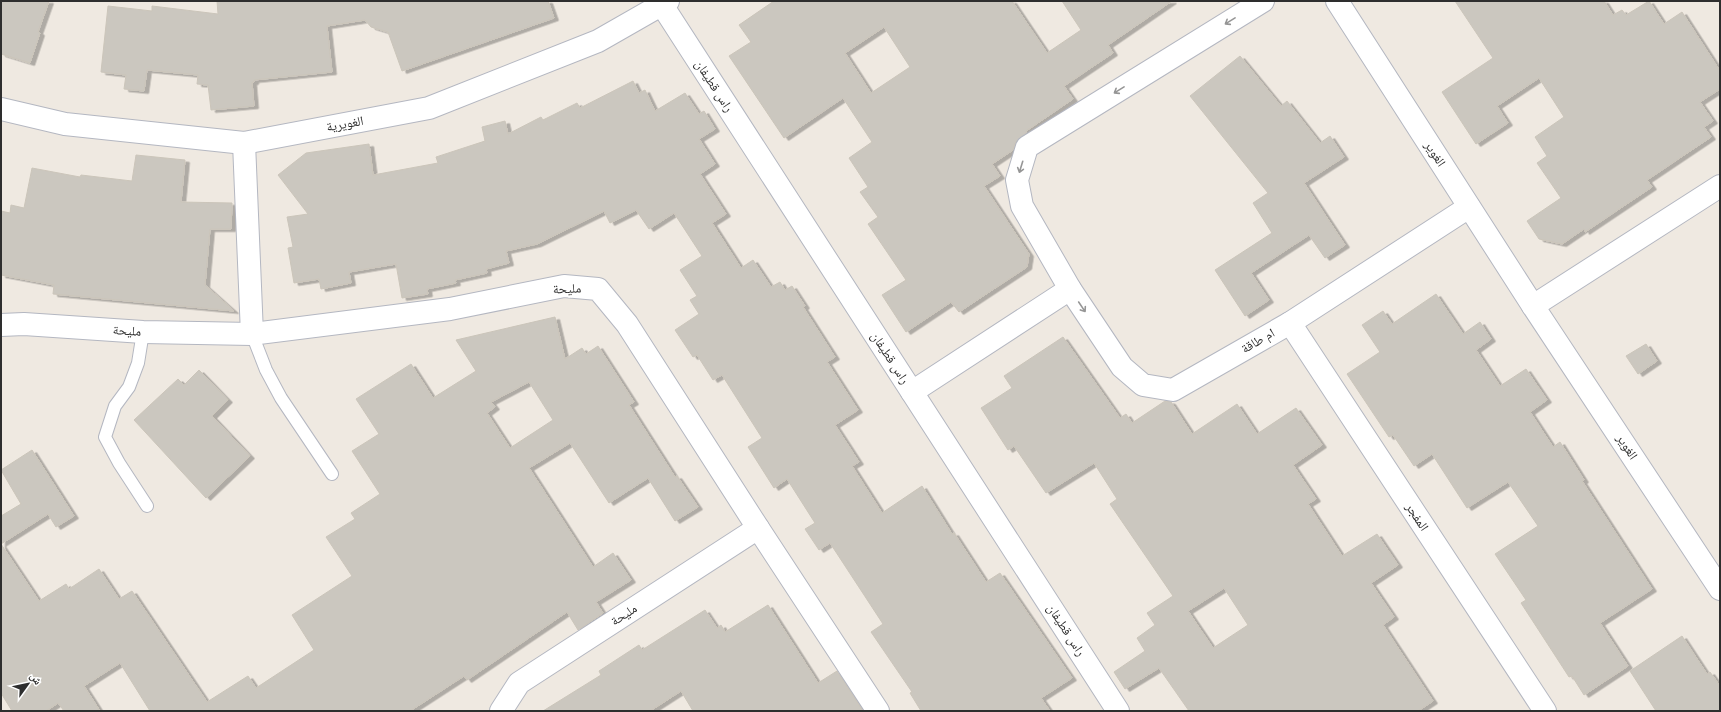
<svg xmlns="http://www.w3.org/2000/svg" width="1721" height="712" viewBox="0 0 1721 712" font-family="'Varela Round','Noto Naskh Arabic',sans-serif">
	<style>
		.building { fill: #cbc7bf; stroke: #cbc5ba; fill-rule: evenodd; filter: url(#shadow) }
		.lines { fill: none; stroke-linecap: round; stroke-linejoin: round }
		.service-casing { stroke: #b4b7c1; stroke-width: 14 }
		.minor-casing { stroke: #b4b7c1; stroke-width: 24 }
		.service { stroke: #fff; stroke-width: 12 }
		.minor { stroke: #fff; stroke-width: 22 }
		.oneway { stroke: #969696 }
		.labels { text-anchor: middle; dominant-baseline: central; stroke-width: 4; stroke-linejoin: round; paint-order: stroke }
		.street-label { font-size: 13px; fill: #2e2e2e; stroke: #fff }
	</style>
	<defs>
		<filter id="shadow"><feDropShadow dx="4.5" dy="2.5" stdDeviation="0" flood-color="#0004"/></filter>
	</defs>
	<rect width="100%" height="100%" fill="#efe9e1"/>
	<!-- building -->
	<g class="building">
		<polygon points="1,1 49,1 38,32 40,33 30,63 1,54"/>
		<polygon points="217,1 548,1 554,18 402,71 388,32 371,27 365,20 327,26 332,72 254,80 254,82 252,82 254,106 211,110 208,85 197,84 198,75 147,70 144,91 124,89 126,75 101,72 108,6 152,11 152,6 218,14"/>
		<path d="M774 1H1012L1047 53 1081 30 1062 1H1172L1108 45 1113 53 1064 86 1073 99 1026 131V133L1015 143 1013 150 992 164 1000 176 984 186 1029 254 1027 267 959 312 951 302 906 332 882 295 906 280 868 224 878 217 860 192 868 187 849 158 872 142 843 98 784 138 729 56 751 42 739 25ZM884 27 910 67 871 93 845 53Z"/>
		<polygon points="1455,1 1604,1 1613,15 1622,10 1626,15 1649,1 1664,24 1682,12 1720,71 1720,89 1700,102 1713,121 1704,127 1711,137 1647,180 1652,187 1585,232 1584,229 1562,244 1539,239 1527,221 1561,198 1537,163 1547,156 1535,137 1564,117 1539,78 1497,106 1508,123 1476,144 1442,92 1493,58"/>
		<polygon points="1240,56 1281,106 1287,101 1320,143 1330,136 1344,157 1304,183 1345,245 1325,258 1309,235 1251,273 1269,300 1245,316 1215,270 1272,233 1253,203 1268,193 1190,96"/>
		<polygon points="633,81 639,93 645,90 655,111 685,93 699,114 704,111 715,129 699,139 715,164 700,174 726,214 712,223 741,268 753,260 771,287 780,282 785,290 792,286 805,306 803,307 835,357 827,362 858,410 835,425 859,462 852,466 882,513 922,486 952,534 954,533 986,582 1000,573 1072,678 1041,698 1050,711 921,711 910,693 912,692 871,632 883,624 830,543 819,550 805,529 815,523 787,479 774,488 748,447 762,438 722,375 713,380 697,355 693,357 675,330 699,314 690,300 697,296 680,270 702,256 674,213 649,229 636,210 610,223 604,211 537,244 506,251 509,263 486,269 487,273 455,280 456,283 427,289 428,294 402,298 396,264 349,272 351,283 321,289 319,279 294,283 288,248 293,247 287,217 308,214 278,175 306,153 369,144 373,175 438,163 436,157 485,141 482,127 505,121 508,134 541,117 543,120 577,103 580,108"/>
		<polygon points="136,155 185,160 181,202 232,203 231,229 210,229 205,285 234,311 53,294 54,285 1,275 1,211 10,213 11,205 24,208 32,168 80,177 81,175 132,181"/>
		<polygon points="1436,294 1463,334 1480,322 1491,339 1476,350 1500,386 1526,369 1547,400 1530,412 1553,447 1560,442 1584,480 1582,481 1652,589 1600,623 1628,666 1584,695 1572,676 1569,677 1521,603 1526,600 1495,554 1538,526 1508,482 1467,508 1432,454 1414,466 1393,435 1389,437 1347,374 1380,352 1362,325 1383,311 1392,324"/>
		<path d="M555 317 565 359 582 348 586 354 598 346 634 402 629 405 675 477 677 476 698 507 675 521 648 478 609 503 570 443 529 468 593 567 613 553 631 580 596 602 603 613 578 630 567 612 467 680 464 676 410 711H150L120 663 84 686 100 711H64L58 703 46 711H12L1 693V516L21 504 1 470 32 450 74 516 56 527 48 514 1 544 39 601 66 584 69 589 99 569 119 599 132 591 207 702 248 676 256 688 314 650 292 615 352 576 326 537 355 519 351 513 380 494 352 451 379 434 356 399 411 364 433 398 476 371 456 340ZM529 382 553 420 510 448 487 413 495 407 491 402Z"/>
		<path d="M1063 337 1120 418 1126 414 1132 423 1165 401 1171 402 1192 434 1237 404 1257 434 1296 408 1322 445 1293 465 1316 499 1308 504 1342 556 1377 534 1398 565 1371 583 1394 617 1383 625 1433 701 1418 711H1189L1159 668 1125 689 1114 672 1145 651 1137 638 1155 625 1147 613 1173 596 1110 504 1117 499 1094 463 1046 493 1014 446 1008 450 981 408 1012 388 1004 376ZM1224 588 1248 625 1213 648 1188 611Z"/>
		<polygon points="1646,344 1657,361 1638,374 1626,356"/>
		<polygon points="199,370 228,400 212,416 250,456 206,498 134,420 178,379 184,385"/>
		<polygon points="768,605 818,683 837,671 863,711 693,711 681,691 650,711 543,711 601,675 599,671 639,645 642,650 705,610 717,628 721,625 725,632"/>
		<polygon points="1682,636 1707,674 1710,672 1720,686 1720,711 1656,711 1630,671"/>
	</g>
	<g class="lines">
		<defs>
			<g id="service">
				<polyline points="143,332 138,363 129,387 115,406 105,437 119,463 147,506"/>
				<polyline points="252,334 266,370 281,398 332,474"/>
			</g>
			<g id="minor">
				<polyline points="1263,1 1027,147 1017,180 1022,206 1070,289 1122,367 1143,385 1173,390 1290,323 1469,207"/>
				<polyline points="1337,1 1533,306 1720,589"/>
				<polyline points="662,5 1118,711"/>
				<polyline points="1,109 65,124 244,143 429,108 598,41 668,1"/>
				<polyline points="244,143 252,334"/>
				<polyline points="1533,306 1720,186"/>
				<polyline points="1290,323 1545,711"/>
				<polyline points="1,325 24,324 143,332 252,334 450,309 564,286 598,289 627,324 758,528 878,711"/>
				<polyline points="912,392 1070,289"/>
				<polyline points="501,711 519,683 758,528"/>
			</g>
		</defs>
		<!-- service casing -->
		<use href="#service" class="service-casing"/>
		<!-- minor casing -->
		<use href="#minor" class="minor-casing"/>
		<!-- service -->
		<use href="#service" class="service"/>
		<!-- minor -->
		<use href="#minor" class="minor"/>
	</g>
	<!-- one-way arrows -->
	<defs><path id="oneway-shaft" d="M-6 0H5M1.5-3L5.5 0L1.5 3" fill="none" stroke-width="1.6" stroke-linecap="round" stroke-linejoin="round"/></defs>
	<g class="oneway">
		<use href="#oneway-shaft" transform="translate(1230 21) rotate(148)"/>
		<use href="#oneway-shaft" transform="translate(1119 90) rotate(148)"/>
		<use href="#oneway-shaft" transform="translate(1021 167) rotate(107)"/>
		<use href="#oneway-shaft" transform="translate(1082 307) rotate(56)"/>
	</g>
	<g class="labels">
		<!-- street labels -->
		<g class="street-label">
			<text transform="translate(714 86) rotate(57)">راس قطيفان</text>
			<text transform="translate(345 124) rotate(-10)">الغويرية</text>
			<text transform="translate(1435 154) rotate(57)">الغوير</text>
			<text transform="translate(567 289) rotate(-2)">مليحة</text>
			<text transform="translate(127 331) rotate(4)">مليحة</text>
			<text transform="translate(1258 341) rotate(-30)">ام طاقة</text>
			<text transform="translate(890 358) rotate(57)">راس قطيفان</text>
			<text transform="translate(1627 447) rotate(57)">الغوير</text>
			<text transform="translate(1417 517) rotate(57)">المفجر</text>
			<text transform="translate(624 615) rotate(-33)">مليحة</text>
			<text transform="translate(1066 630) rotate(57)">راس قطيفان</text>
		</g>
	</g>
	<!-- border -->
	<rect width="1721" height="712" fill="none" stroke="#2e2e2e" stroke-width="4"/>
	<!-- north arrow -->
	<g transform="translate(28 684) rotate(57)" stroke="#ffffff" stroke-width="3" paint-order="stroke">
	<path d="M0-3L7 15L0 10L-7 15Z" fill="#2e2e2e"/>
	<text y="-6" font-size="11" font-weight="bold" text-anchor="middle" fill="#2e2e2e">ش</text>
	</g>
</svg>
